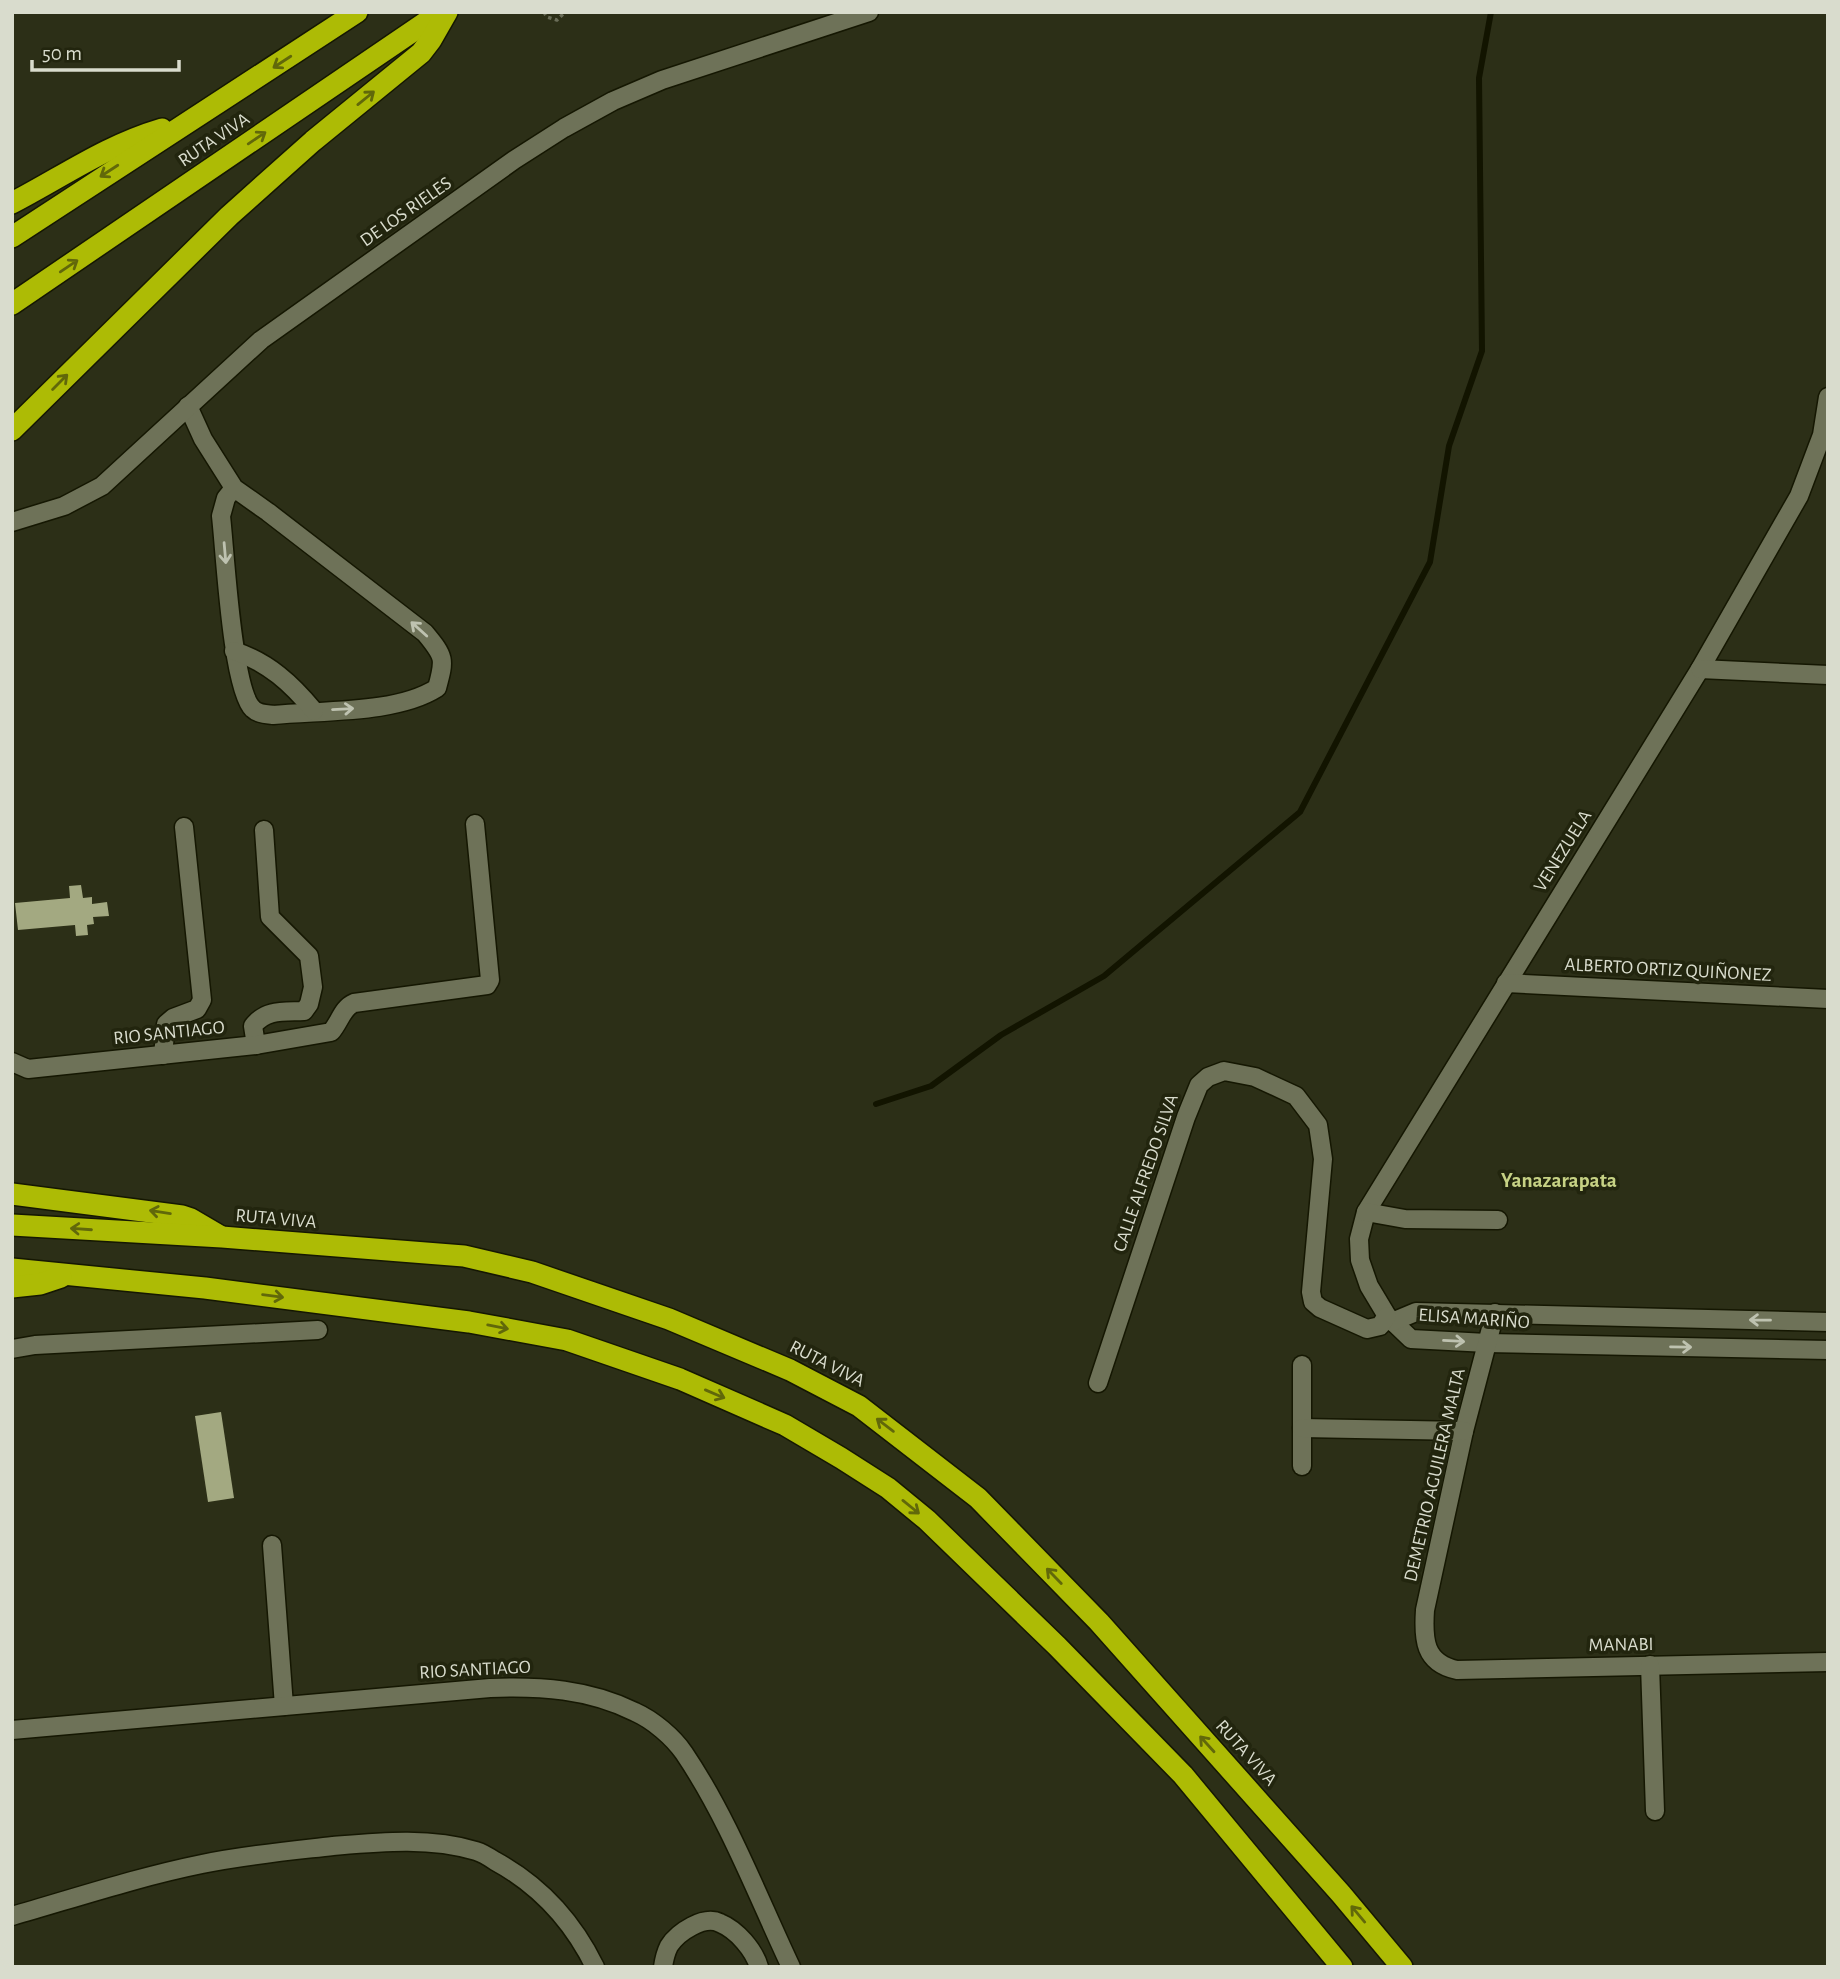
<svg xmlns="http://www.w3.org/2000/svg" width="1840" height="1979" viewBox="0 0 1840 1979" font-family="'Alegreya Sans',sans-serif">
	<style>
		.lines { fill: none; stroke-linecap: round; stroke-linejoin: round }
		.stream { stroke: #121400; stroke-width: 6 }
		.building { fill: #a3a981 }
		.minor-casing { stroke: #151702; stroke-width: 21 }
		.highway-casing { stroke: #151702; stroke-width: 24 }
		.path { stroke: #6a6d58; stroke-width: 3.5; stroke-dasharray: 3.5 3.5; stroke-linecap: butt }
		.minor { stroke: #6e7258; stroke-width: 18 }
		.highway { stroke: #adbb05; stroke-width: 21 }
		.oneway { stroke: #61680a }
		.oneway2 { stroke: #bec2b0 }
		.labels { text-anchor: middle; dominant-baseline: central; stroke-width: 7; stroke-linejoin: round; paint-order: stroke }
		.street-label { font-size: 19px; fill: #d9dccd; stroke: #22250e }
		.neighbourhood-label { font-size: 21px; font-weight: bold; fill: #c6d184; stroke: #22250e }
	</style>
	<rect width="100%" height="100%" fill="#2c2f17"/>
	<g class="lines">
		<!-- stream -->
		<polyline class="stream" points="876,1104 931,1086 1001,1035 1104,976 1300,812 1430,562 1449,446 1482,351 1479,78 1491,12"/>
	</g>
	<!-- building -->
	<g class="building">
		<polygon points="81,885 83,898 92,897 92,904 107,902 109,916 93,917 94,924 87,925 88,935 76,936 75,925 18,930 15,903 70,898 69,886"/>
		<polygon points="221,1412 234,1498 208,1502 195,1416"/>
	</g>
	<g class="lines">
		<defs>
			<g id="minor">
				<polyline points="1828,397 1822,435 1799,496 1700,669 1366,1212 1359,1239 1360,1260 1369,1286 1387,1316 1411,1339 1487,1343 1828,1350"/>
				<path d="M188 406 203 439 234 488 268 512 425 633C445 657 445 659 437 688 396 714 323 710 273 715 267 714 258 714 253 709 232 690 225 550 221 516L226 498 234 488"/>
				<polyline points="12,522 64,506 102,486 261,340 514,160 564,128 613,101 662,80 869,12"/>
				<path d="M234 651C268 662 292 684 314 711"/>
				<polyline points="1700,669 1828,675"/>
				<polyline points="1506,983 1828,999"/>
				<path d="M256 1045 253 1026C266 1009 284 1012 304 1011L309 1004 313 987 309 956 270 917 264 830"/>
				<polyline points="163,1055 166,1024 173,1018 197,1009 202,1000 184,827"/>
				<path d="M12 1062 28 1069 256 1045 331 1032C340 1022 342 1008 354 1003L487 985 490 980 475 824"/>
				<polyline points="1366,1212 1405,1219 1498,1220"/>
				<path d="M1495 1313 1464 1431 1425 1610C1423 1639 1424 1663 1457 1670L1828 1662"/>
				<polyline points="1392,1322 1416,1312 1828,1322"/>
				<polyline points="12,1349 35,1345 318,1330"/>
				<polyline points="1302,1365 1302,1466"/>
				<polyline points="1098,1383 1186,1117 1199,1085 1208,1077 1224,1071 1255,1077 1296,1096 1318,1125 1323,1159 1311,1292 1313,1302 1320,1308 1367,1329 1380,1326 1387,1316"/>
				<polyline points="1302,1428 1464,1431"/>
				<polyline points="272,1545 284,1706"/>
				<polyline points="1650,1665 1655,1811"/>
				<path d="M12 1730 490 1688C540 1686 589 1689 635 1712 653 1720 673 1737 684 1753 728 1818 757 1895 791 1967"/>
				<path d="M12 1916C75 1898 138 1877 202 1864 245 1855 289 1851 333 1846 380 1842 430 1837 476 1851 483 1853 489 1857 495 1861 539 1885 573 1922 595 1967"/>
				<path d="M663 1967C664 1960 666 1952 669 1946 678 1932 704 1915 720 1923 737 1930 754 1950 759 1967"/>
			</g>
			<g id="highway">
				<path d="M12 203C64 176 105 146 162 129"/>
				<polyline points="12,237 357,12"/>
				<polyline points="12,304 441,12"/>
				<polyline points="12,430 229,216 313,141 421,53 431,40 447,12"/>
				<polyline points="12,1194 182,1216 191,1219 220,1236"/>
				<polyline points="12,1225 222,1237 464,1256 532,1272 669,1319 790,1370 859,1406 978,1498 1099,1622 1341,1894 1402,1967"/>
				<polyline points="12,1269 205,1288 469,1322 567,1340 680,1379 785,1425 841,1458 888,1488 927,1520 1057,1646 1183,1775 1342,1967"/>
				<polyline points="12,1287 40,1284 61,1277"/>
			</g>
		</defs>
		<!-- minor casing -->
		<use href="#minor" class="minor-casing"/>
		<!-- highway casing -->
		<use href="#highway" class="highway-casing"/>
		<!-- path -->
		<polyline class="path" points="544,12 547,17 557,20 565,12"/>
		<!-- minor -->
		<use href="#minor" class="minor"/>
		<!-- highway -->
		<use href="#highway" class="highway"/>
	</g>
	<!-- one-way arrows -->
	<defs><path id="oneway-shaft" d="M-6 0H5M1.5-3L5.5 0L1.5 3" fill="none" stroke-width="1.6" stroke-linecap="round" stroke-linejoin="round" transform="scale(1.75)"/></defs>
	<g class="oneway">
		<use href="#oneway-shaft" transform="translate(282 62) rotate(147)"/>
		<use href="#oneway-shaft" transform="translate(366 98) rotate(-39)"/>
		<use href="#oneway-shaft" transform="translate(257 138) rotate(-34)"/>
		<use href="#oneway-shaft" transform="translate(109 171) rotate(147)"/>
		<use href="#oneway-shaft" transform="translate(69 266) rotate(-34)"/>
		<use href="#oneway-shaft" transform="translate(60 382) rotate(-45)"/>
		<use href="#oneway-shaft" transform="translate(160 1212) rotate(-171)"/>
		<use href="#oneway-shaft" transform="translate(81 1229) rotate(-176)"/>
		<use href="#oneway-shaft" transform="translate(273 1296) rotate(7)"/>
		<use href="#oneway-shaft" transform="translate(498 1327) rotate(11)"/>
		<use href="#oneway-shaft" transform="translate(715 1394) rotate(23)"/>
		<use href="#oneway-shaft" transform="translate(885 1425) rotate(-143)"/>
		<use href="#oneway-shaft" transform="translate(911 1507) rotate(39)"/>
		<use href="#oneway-shaft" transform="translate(1054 1576) rotate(-134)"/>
		<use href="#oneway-shaft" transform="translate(1207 1744) rotate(-132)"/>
		<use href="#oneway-shaft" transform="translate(1358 1914) rotate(-130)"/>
	</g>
	<g class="oneway2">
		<use href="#oneway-shaft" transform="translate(225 553) rotate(85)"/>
		<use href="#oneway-shaft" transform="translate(419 629) rotate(-138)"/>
		<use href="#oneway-shaft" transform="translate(343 709) rotate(-3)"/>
		<use href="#oneway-shaft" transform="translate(1760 1320) rotate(-179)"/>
		<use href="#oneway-shaft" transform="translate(1454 1341) rotate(3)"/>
		<use href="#oneway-shaft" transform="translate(1681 1347) rotate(1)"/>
	</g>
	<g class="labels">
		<!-- street labels -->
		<g class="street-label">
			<text transform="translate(214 140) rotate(-34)">RUTA VIVA</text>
			<text transform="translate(406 212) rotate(-35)">DE LOS RIELES</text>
			<text transform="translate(1563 851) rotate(-58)">VENEZUELA</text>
			<text transform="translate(1668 970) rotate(3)">ALBERTO ORTIZ QUIÑONEZ</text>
			<text transform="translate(169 1033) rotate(-6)">RIO SANTIAGO</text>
			<text transform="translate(1146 1173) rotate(-71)">CALLE ALFREDO SILVA</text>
			<text transform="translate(276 1219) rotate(5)">RUTA VIVA</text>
			<text transform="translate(1474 1319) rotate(4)">ELISA MARIÑO</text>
			<text transform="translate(827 1364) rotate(27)">RUTA VIVA</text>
			<text transform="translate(1435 1475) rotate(-77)">DEMETRIO AGUILERA MALTA</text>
			<text transform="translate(1621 1645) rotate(-1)">MANABI</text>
			<text transform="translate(475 1670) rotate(-3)">RIO SANTIAGO</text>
			<text transform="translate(1246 1753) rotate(48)">RUTA VIVA</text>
		</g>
		<!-- neighbourhood labels -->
		<g class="neighbourhood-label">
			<text x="1559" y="1180">Yanazarapata</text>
		</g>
	</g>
	<!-- border -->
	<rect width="1840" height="1979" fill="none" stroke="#d9dccd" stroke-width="28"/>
	<!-- scale -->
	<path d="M32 60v10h147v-10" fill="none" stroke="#d9dccd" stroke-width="3.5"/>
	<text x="42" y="60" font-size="21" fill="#d9dccd" stroke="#22250e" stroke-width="5" paint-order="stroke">50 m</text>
</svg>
